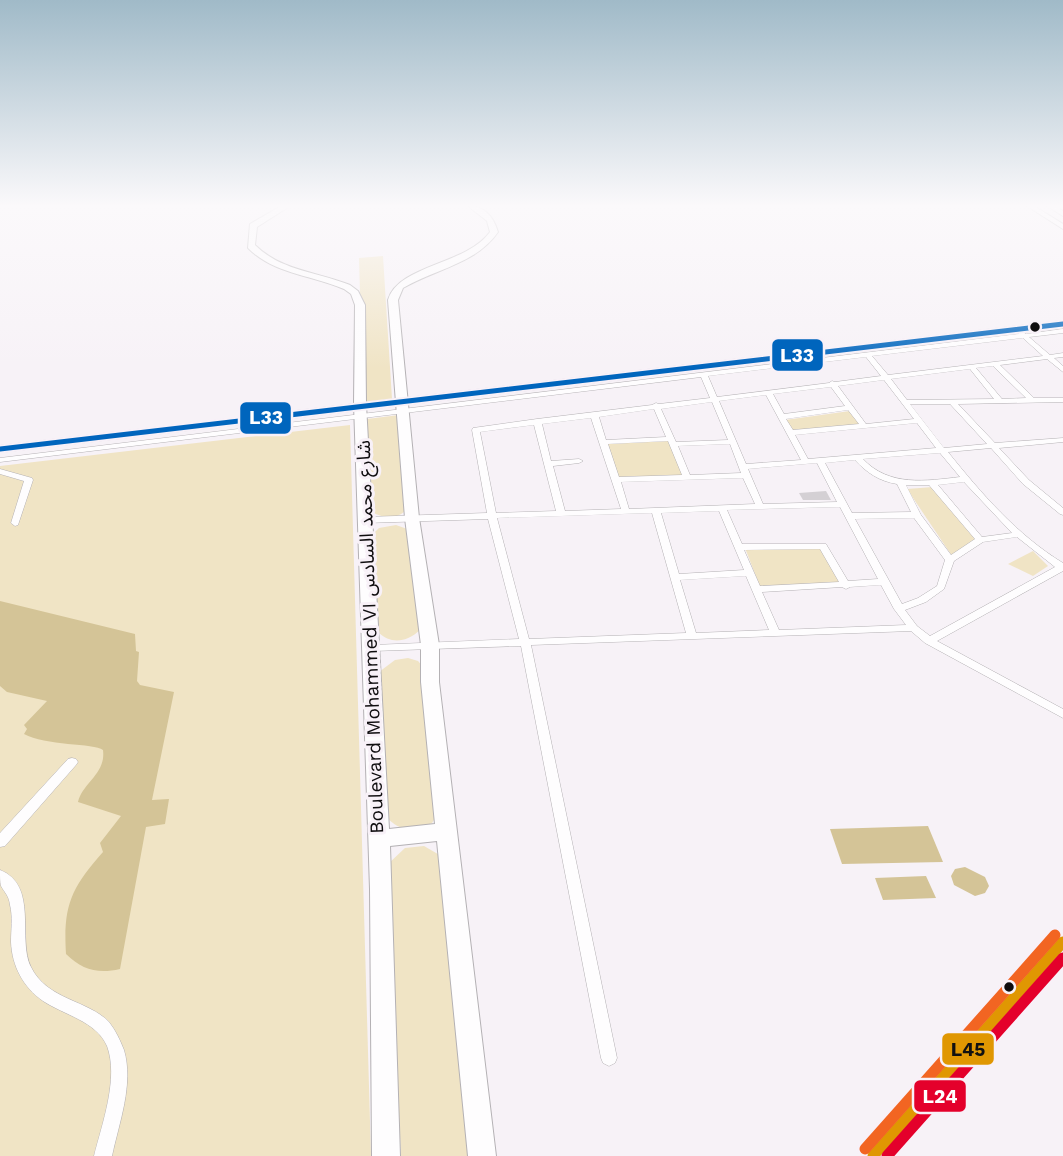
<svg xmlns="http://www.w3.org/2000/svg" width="1063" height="1156" viewBox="0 0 1063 1156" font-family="'Work Sans','Noto Sans Arabic',sans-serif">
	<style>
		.green { fill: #f0e4c5 }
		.water { fill: #d4c497 }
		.building { fill: #d4d0d4 }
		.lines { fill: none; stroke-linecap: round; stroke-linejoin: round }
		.street-casing { stroke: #b4b1b4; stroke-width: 1 }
		.secondary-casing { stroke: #b4b1b4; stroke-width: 2 }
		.primary-casing { stroke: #b4b1b4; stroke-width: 2 }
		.street { fill: #fefdfe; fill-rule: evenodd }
		.secondary { fill: #fefdfe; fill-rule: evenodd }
		.primary { fill: #fefdfe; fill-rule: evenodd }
		.bus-1-casing { stroke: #f8f1f8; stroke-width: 9 }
		.bus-2-casing { stroke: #f8f1f8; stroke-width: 17 }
		.bus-3-casing { stroke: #f8f1f8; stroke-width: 17 }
		.bus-4-casing { stroke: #f8f1f8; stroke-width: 17 }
		.bus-1 { stroke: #0065bd; stroke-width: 5 }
		.bus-2 { stroke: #e09702; stroke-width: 11 }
		.bus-3 { stroke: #e4002b; stroke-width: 11 }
		.bus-4 { stroke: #f26522; stroke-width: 11 }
		.bus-dot { fill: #0f0d0f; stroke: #f8f1f8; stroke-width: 2.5 }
		.labels { text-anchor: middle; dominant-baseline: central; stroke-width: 6; stroke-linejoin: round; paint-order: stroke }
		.street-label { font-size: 19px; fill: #0f0d0f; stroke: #f8f1f8 }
		.line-badge { stroke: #f8f1f8; stroke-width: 2.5 }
		.badge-label { font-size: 19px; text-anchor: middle; font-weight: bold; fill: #fff }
		.pale-badge-label { font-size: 19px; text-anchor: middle; font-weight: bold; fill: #111 }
	</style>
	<rect width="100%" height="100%" fill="#f7f2f7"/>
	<!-- green -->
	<g class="green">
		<polygon points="383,256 392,399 367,403 363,397 359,258"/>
		<polygon points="850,411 862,427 792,433 785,420"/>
		<path d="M399 415 407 509C397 520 384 519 372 512L367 419Z"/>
		<polygon points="350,425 371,1156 0,1156 0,466"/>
		<polygon points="668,441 683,475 618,479 606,444"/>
		<polygon points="933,487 981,541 954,559 907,489"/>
		<path d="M396 525 410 530 420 630C407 642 391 645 378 632L373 534 379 528Z"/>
		<polygon points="823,547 843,585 760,587 745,548"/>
		<polygon points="1033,551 1048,566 1033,576 1008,564"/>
		<path d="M408 658 418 661 424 668 439 812 432 823C415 831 398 832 387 817L379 672 395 660Z"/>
		<polygon points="424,846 443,857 470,1156 401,1156 387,865 405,848"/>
	</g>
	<!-- water -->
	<g class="water">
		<path d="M0 601 135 634 136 651 139 652 137 681 140 685 174 692 152 800 169 799 165 824 146 827 120 969C98 974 82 970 66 954 63 906 71 888 103 852L100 843 121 816 78 802C83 782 106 774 103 750 94 743 45 746 24 734L27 729 24 725 47 701 7 692 0 686Z"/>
		<polygon points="928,826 943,862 842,864 830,829"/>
		<polygon points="965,867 985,877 989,886 985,893 975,896 954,885 951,876 955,869"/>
		<polygon points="926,876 936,898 883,900 875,878"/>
	</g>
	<!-- building -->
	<polygon class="building" points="826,491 831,500 803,500 799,493"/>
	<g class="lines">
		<defs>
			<g id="street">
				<path d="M1063 329V333L1029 337 1050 355 1063 353V357L1054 358 1063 366V372L1047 359 1000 365 1034 398H1063V402L958 404 995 443 1063 438V442L999 448 1029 480 1063 508V515L1060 514 1023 484 991 448 948 452C981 493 1017 535 1063 563V571L937 641 1063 709V718L925 643 911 631 531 645 617 1058 615 1063 609 1066 603 1063 601 1058 521 646 373 651 368 648 373 645 519 639 488 519 365 523 361 520 365 517 487 513 472 430 473 428 537 419 652 405 656 403 659 404 710 398 701 377 0 462V458L1019 334 1018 333 1021 331 1026 334ZM1023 338 1043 356 888 375 872 356ZM866 357 881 376 835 382 832 381 829 383 717 397 708 376ZM993 366 1026 398 1002 399 976 368ZM970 369 994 399 907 400 891 379ZM884 380 914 419 866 424 838 386ZM831 387 845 406 784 414 773 394ZM766 395 801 460 746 464 719 401ZM712 402 728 440 676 442 661 409ZM910 404H950L987 444 944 448ZM654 409 666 437 606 440 599 417ZM848 410 859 424 793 430 786 419ZM591 418 621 509 565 511 553 466 579 463 583 461 579 459 551 461 542 424ZM917 423 936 448 808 459 795 435ZM534 425 556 511 496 513 480 432ZM668 441 682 475 619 477 608 444ZM730 444 741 473 690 475 678 446ZM940 453 960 477C926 481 889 487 863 459ZM855 460C867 473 879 481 897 484L911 512 852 513 825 463ZM817 463 837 502 763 504 748 469ZM743 478 755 504 629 509 621 482ZM964 482 1012 533 982 537 938 485ZM906 485H929L975 539 951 555 921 515ZM840 507 878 579 848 581 826 544H742L727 510ZM719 511 744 570 679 574 661 513ZM652 513 686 633 529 639 497 518ZM914 518 945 560 937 586 918 598 902 604 855 519ZM1017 537 1055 567 930 636 917 626 905 610 926 602 944 589 954 561 983 542ZM820 549 839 582 760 586 744 550ZM746 576 769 630 696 633 680 580ZM881 585 894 609 906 625 779 630 762 592 842 587 846 589 850 587Z"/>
				<polygon points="0,469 32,478 33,480 18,525 15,526 11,523 24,481 0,474"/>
				<polygon points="72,758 76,759 78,762 76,765 5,846 0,847 0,833 68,759"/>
				<path d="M0 870C39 885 17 939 31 967 47 1000 88 1000 109 1022 116 1031 120 1040 124 1050 134 1084 119 1123 112 1156H94C102 1124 119 1078 107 1046 96 1021 64 1015 43 1001 23 987 12 966 11 942 11 930 13 917 10 905 9 896 5 893 1 886 0 882 0 875 0 870Z"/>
			</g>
			<g id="secondary">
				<polygon points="1027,206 1034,206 1063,224 1063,229"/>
				<polygon points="1047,206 1055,206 1063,211 1063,216"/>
				<polygon points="1063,321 1063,327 0,452 0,446"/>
				<polygon points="1063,933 1063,957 889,1156 861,1156 864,1147 1056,936"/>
			</g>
			<path id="primary" d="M281 206H290L257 227 255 245C281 271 318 272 350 285L358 291 365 305 366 404 389 829 435 824 421 682V645L405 518 388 300C398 265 466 265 490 232L487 221 468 206C485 206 494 218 498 232 476 264 435 269 403 288L398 300 419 518 439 645V682L496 1156H468L437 841 390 846 400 1156H372L370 889 354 404 355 305 351 294 344 289C311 275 274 274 248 248L250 224Z"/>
		</defs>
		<!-- street casing -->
		<use href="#street" class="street-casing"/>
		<!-- secondary casing -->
		<use href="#secondary" class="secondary-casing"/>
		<!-- primary casing -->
		<use href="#primary" class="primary-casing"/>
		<!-- street -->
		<use href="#street" class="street"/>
		<!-- secondary -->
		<use href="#secondary" class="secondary"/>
		<!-- primary -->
		<use href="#primary" class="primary"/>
		<defs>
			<polyline id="bus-1" points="0,449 1063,324"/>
			<polyline id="bus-2" points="873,1156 1063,942"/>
			<polyline id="bus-3" points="887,1156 1063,958"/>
			<polyline id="bus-4" points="865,1149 1055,935"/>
		</defs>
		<!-- bus-1 casing -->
		<use href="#bus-1" class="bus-1-casing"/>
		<!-- bus-2 casing -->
		<use href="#bus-2" class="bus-2-casing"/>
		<!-- bus-3 casing -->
		<use href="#bus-3" class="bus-3-casing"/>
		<!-- bus-4 casing -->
		<use href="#bus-4" class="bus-4-casing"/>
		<!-- bus-1 -->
		<use href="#bus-1" class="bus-1"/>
		<!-- bus-2 -->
		<use href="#bus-2" class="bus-2"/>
		<!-- bus-3 -->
		<use href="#bus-3" class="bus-3"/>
		<!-- bus-4 -->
		<use href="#bus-4" class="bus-4"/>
	</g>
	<!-- sky -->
	<linearGradient id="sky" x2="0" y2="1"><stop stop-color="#a0bac8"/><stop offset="0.56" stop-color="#fbf9fb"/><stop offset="1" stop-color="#fbf9fb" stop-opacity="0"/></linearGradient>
	<rect width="1063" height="368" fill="url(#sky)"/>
	<!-- markers -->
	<g class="bus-dot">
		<circle cx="1035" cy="327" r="6"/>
		<circle cx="1009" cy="987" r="6"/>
	</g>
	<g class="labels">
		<!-- street labels -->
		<g class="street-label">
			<text transform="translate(370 637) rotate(-92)">Boulevard Mohammed VI شارع محمد السادس</text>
		</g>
	</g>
	<g class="line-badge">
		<rect x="771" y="338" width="53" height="34" rx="7" fill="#0065bd"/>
		<rect x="239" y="401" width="53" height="34" rx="7" fill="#0065bd"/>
		<rect x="941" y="1032" width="54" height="34" rx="7" fill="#e09702"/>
		<rect x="913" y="1079" width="54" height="34" rx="7" fill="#e4002b"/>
	</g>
	<g class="badge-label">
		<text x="797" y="362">L33</text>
		<text x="266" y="424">L33</text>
		<text x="940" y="1103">L24</text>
	</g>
	<g class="pale-badge-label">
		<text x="968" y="1056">L45</text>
	</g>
</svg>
